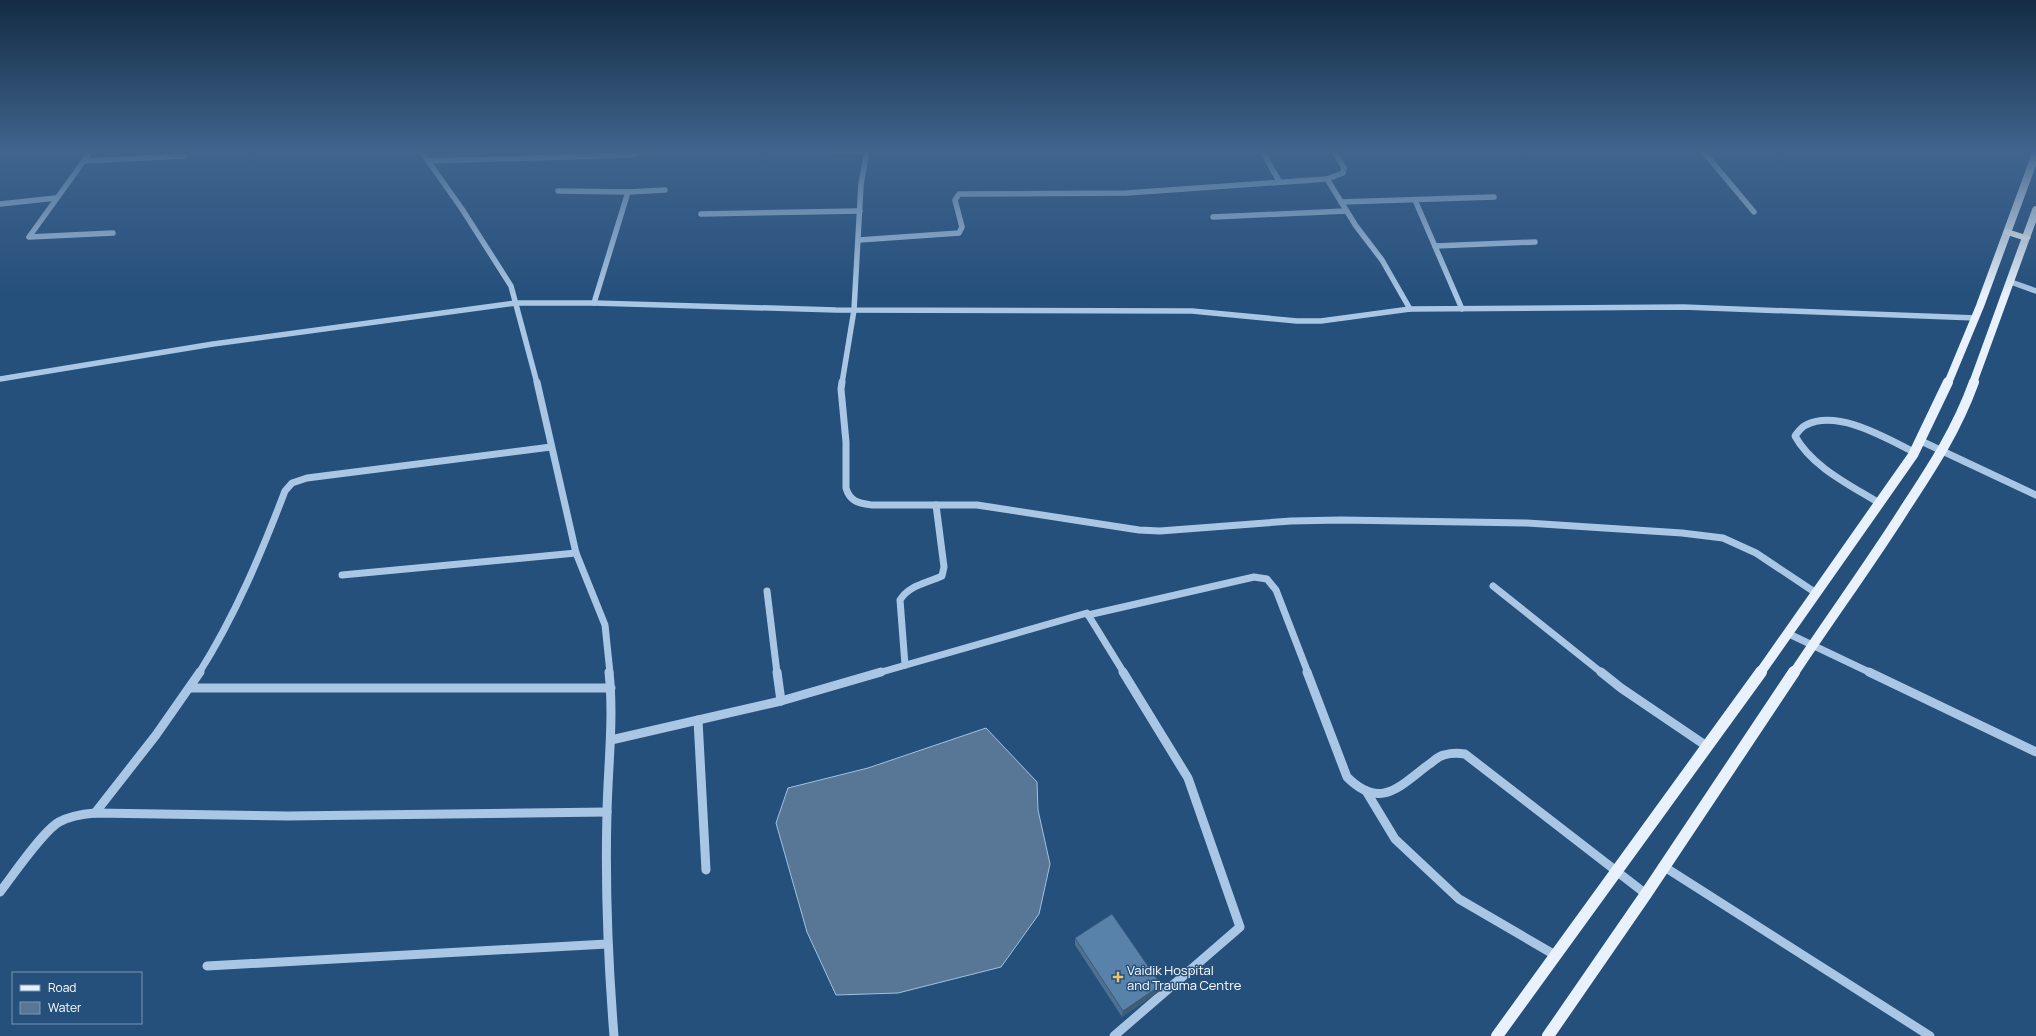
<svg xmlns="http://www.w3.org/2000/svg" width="2036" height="1036" viewBox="0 0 2036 1036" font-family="Manrope,sans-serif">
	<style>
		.water { fill: #587796; stroke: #9dc3e5 }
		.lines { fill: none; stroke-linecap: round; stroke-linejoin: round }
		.minor-far2 { stroke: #a9c7e4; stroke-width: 5.5 }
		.minor-far1 { stroke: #a9c7e4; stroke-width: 7 }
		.minor { stroke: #a9c7e4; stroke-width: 9 }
		.major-far2 { stroke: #e9f2fc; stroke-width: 8 }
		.major-far1 { stroke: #e9f2fc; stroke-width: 10 }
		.major { stroke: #e9f2fc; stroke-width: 12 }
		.highway { fill: #fff; fill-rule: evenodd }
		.wall { fill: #4d7093 }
		.shaded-wall { fill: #3e5b78 }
		.building { fill: #5982ab; stroke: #3e5b78 }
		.poi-dot { fill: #eec16d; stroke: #25507b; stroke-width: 1.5 }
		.labels { text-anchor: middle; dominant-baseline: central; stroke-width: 3; stroke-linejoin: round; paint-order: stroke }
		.near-poi-label { font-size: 13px; fill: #fff; stroke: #25507b; text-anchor: start }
	</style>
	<rect width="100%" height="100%" fill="#25507b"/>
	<!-- water -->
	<polygon class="water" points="986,728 1037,782 1038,810 1050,864 1039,914 1001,967 898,993 836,995 807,932 776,823 788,788 868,768"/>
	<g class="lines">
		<!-- minor-far2 -->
		<g class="minor-far2">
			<polyline points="91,151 29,237 113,233"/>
			<polyline points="421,151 462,209 511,286 537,383"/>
			<polyline points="832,151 867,152"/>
			<polyline points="1262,151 1279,181"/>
			<polyline points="1703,151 1754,212"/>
			<polyline points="0,152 4,151"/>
			<polyline points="84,161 184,156"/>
			<polyline points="429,161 631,155 648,151"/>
			<polyline points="1327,179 1356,226 1382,260 1410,309"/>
			<polyline points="558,191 628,192 665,190"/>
			<polyline points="1415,200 1462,309"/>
			<polyline points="1341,202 1494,197"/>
			<polyline points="0,204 56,198"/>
			<polyline points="701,214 860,211"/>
			<polyline points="1213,217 1346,211"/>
			<polyline points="859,240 959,233 962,227 955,200 959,194 1127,193 1327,179 1343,173 1344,168 1334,151"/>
			<polyline points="1435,246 1535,242"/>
			<polyline points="2011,282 2036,291"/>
			<polyline points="594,303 628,192"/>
			<polyline points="0,379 213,344 516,303 594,303 836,310 1192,311 1297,321 1321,321 1410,309 1683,307 1976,318"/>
			<polyline points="842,383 854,310 861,184 867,151"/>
		</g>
		<!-- minor-far1 -->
		<g class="minor-far1">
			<polyline points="537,382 576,553 605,625 610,673"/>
			<path d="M842 382 841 389 846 442V488C850 502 859 503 872 505H977L1139 530 1160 531 1291 521 1341 520 1527 523 1682 533 1723 538 1756 553 1816 593"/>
			<polyline points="1921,441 2036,495"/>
			<path d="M1879 503C1850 485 1812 467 1795 436 1798 432 1801 427 1806 425 1838 409 1886 438 1914 452"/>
			<polyline points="342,575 576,553"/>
			<polyline points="1493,586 1602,673"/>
			<polyline points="767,591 777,673"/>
			<polyline points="1088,615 1254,577 1267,579 1276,590 1308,673"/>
			<polyline points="1787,633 1871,673"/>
			<path d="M905 665 900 600C909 585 927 583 942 576L944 567 936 505"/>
			<path d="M199 673C235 616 261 554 285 491L292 483 307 478 551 447"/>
			<polyline points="878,673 1087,613 1124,673"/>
		</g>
		<!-- minor -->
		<g class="minor">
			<path d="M609 672C614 719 608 765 607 812 605 887 608 961 614 1036"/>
			<polyline points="777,672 781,701"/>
			<path d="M1307 672 1347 777C1380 810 1399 787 1428 765 1433 762 1438 756 1444 755 1451 753 1458 753 1465 754L1646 894"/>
			<polyline points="1601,672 1621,688 1708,747"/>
			<polyline points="1869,672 2036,752"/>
			<polyline points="190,688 611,688"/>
			<polyline points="698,720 706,870"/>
			<polyline points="611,740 781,701 881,672"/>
			<polyline points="1366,791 1395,839 1459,899 1555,955"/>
			<polyline points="95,813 156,735 200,672"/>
			<polyline points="1663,866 1930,1036"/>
			<path d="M0 892C13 875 43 831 59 822 70 816 83 814 95 813L288 816 607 812"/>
			<polyline points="207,966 607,944"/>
			<polyline points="1114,1036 1240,927 1188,778 1123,672"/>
		</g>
		<!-- major-far2 -->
		<g class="major-far2">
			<polyline points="1948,383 1980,306 2036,154"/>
			<polyline points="1973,383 2036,210"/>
		</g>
		<!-- major-far1 -->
		<g class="major-far1">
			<polyline points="1760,673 1913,455 1948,382"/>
			<path d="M1794 673C1831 617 1870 564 1906 507 1933 466 1957 429 1974 382"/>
		</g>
		<!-- major -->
		<g class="major">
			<polyline points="1497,1036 1761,672"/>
			<polyline points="1548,1036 1646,894 1794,672"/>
		</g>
		<!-- highway -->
		<polygon class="highway" points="2007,229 2029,236 2031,238 2026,241 2004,234 2004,230"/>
	</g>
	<!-- wall -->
	<polygon class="wall" points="1075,938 1160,991 1122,1017 1075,945"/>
	<!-- shaded-wall -->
	<polygon class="shaded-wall" points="1161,985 1160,991 1122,1017 1123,1011"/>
	<!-- building -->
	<polygon class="building" points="1112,914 1161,985 1123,1011 1075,938"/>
	<!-- sky -->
	<linearGradient id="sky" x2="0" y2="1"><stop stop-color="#142c44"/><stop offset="0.51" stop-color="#40648d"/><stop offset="1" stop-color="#40648d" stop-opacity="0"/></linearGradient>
	<rect width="2036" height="296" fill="url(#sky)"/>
	<!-- markers -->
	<path class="poi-dot" d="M1116 971h4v4h4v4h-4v4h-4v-4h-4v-4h4z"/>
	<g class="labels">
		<!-- near-poi labels -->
		<g class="near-poi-label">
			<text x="1127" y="970">Vaidik Hospital<tspan x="1127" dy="15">and Trauma Centre</tspan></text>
		</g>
	</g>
	<!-- legend -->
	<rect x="12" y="972" width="130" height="52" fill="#25507b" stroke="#7c96b0"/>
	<rect x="20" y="985" width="20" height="6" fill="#e9f2fc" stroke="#7c96b0"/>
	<text x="48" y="992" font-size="12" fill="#ffffff">Road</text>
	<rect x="20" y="1002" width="20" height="12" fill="#587796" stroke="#7c96b0"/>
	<text x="48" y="1012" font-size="12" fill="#ffffff">Water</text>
</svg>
